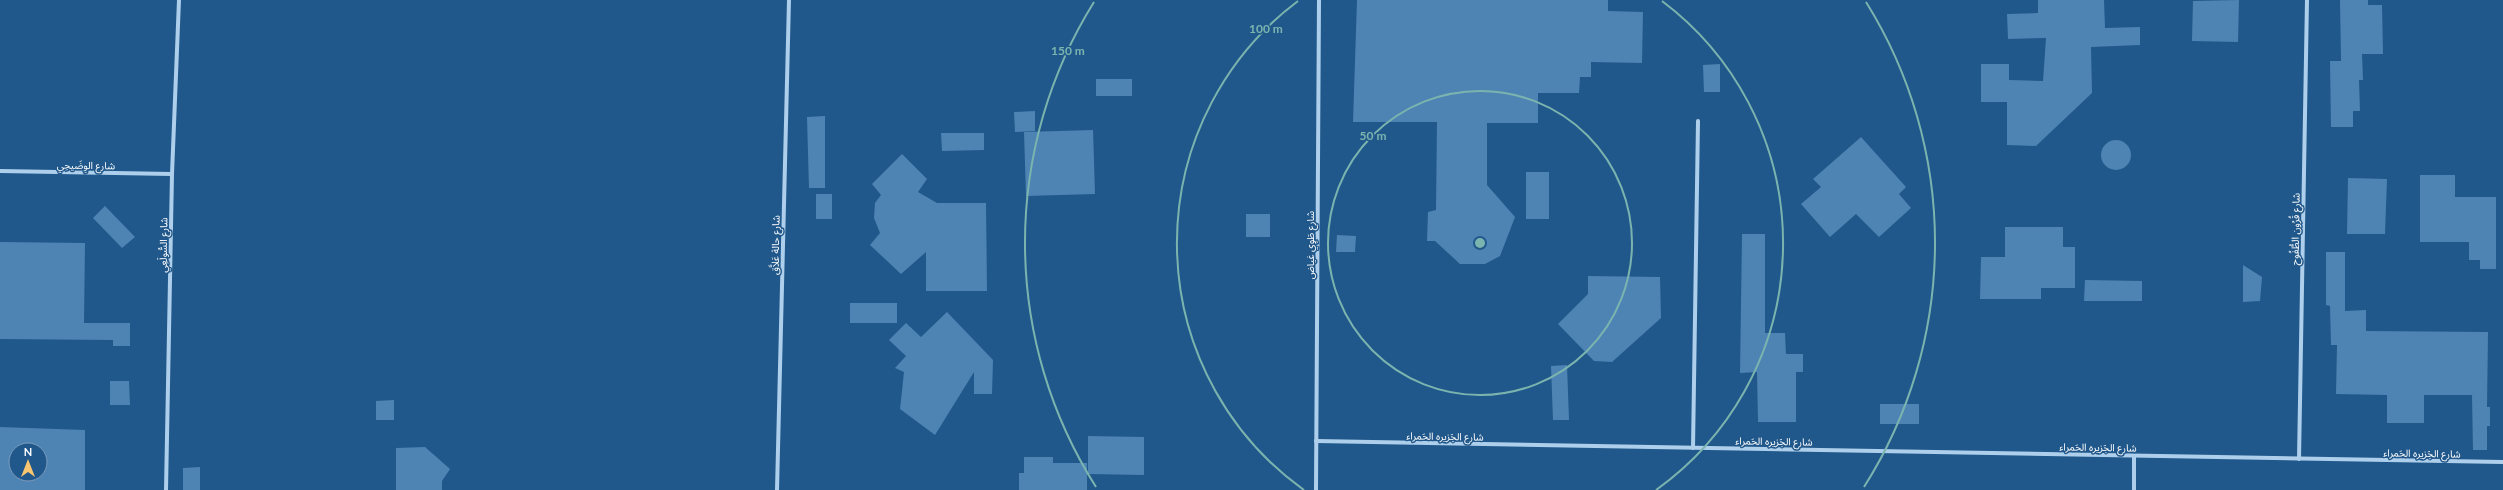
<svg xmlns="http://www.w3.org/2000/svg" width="2503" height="490" viewBox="0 0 2503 490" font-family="Lato,'Noto Sans Arabic',sans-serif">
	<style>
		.building { fill: #4e84b4; fill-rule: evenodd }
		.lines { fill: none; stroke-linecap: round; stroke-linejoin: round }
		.street { stroke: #aecfeb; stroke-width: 4 }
		.ring { fill: none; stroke: #7bb4af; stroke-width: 2 }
		.labels { text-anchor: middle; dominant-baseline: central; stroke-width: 3; stroke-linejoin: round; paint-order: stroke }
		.street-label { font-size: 10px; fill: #fff; stroke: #21588b }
		.centre { fill: #7bb4af; stroke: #21588b; stroke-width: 2 }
		.ring-label { font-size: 12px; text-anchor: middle; font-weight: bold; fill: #7bb4af; stroke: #21588b; stroke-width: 3; stroke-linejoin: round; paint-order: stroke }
	</style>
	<rect width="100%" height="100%" fill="#21588b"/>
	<!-- building -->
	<g class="building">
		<polygon points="1357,0 1608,0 1608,11 1643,12 1642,63 1591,62 1591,77 1580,77 1579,93 1538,93 1538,123 1487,123 1487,185 1515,217 1500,256 1485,264 1460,264 1435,241 1427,241 1428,212 1436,210 1437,122 1353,122"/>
		<polygon points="2038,0 2104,0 2105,28 2140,27 2140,45 2091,47 2092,93 2036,146 2007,145 2007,102 1981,102 1981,64 2009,64 2009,80 2043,81 2046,38 2008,39 2007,14 2038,13"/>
		<polygon points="2239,0 2238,42 2192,41 2193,1"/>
		<polygon points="2340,0 2368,0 2368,5 2382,5 2383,54 2362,54 2363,80 2359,80 2360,111 2353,111 2353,127 2331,127 2330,61 2341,61"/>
		<polygon points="1720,64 1720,92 1704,92 1703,65"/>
		<rect x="1096" y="79" width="36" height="17"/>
		<polygon points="1035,111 1035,131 1015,132 1014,112"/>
		<polygon points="825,116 825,188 809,188 807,117"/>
		<polygon points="1093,130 1095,194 1026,196 1024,132"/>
		<polygon points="941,133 984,133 984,150 942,151"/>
		<polygon points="1861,137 1906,187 1899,194 1911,208 1879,237 1856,214 1830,237 1801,204 1821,187 1813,179"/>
		<circle cx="2116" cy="155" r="15"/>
		<polygon points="902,154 927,179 918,192 937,203 986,203 987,291 926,291 926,252 901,274 870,245 880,233 874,218 875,203 881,195 872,184"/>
		<rect x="1526" y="172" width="23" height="47"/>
		<polygon points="2420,175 2455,175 2455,197 2496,197 2496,269 2480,269 2480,260 2469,260 2469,242 2420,242"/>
		<polygon points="2348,178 2387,179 2385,234 2347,234"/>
		<rect x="816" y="194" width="16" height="25"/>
		<polygon points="105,206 135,237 122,248 93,218"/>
		<rect x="1246" y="214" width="24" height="23"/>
		<polygon points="2005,227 2063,227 2063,247 2075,247 2075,288 2041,288 2041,299 1980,299 1981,257 2005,257"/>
		<polygon points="1742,234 1765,234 1765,333 1785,333 1786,354 1803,354 1803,372 1796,372 1796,422 1758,422 1757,372 1740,373"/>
		<polygon points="1337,235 1356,236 1355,252 1336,252"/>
		<polygon points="0,242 85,243 84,323 130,323 130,346 113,346 113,340 0,339"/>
		<polygon points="2326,252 2345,252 2345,311 2366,310 2366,331 2488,332 2487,407 2490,407 2490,426 2487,426 2487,450 2473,450 2472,395 2424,395 2424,423 2387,423 2387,395 2336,394 2337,345 2331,345 2330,306 2326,305"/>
		<polygon points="2243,265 2262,277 2260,301 2243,302"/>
		<polygon points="1588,276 1660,277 1661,318 1612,362 1594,361 1558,324 1588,294"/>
		<polygon points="2085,280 2142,281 2142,301 2084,301"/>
		<rect x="850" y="303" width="47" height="20"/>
		<polygon points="947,312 993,360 992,394 974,394 974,372 935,435 900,409 904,372 895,368 906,356 889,340 906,323 921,337"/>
		<polygon points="1567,365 1569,420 1553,420 1551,366"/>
		<polygon points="110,381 129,381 130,405 110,405"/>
		<polygon points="394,400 394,420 376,420 376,401"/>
		<rect x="1880" y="404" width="39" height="20"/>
		<path d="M0 427 85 430V490H0ZM16 450H40V474H16Z"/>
		<polygon points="1088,436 1144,437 1144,475 1088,474"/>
		<polygon points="425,447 450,469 442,481 442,490 396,490 396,448"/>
		<polygon points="1024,457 1053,457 1053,463 1087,463 1087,490 1019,490 1019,473 1024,473"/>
		<polygon points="200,467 200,490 183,490 183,468"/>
	</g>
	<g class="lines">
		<!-- street -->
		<g class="street">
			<polyline points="0,171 172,174"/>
			<polyline points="1316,441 2503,462"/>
			<polyline points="1693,448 1698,121"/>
			<polyline points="2299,459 2307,0"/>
			<polyline points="166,490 172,174 179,0"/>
			<polyline points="777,490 789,0"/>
			<polyline points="1316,490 1319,0"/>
			<polyline points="2134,490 2134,456"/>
		</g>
	</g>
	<!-- distance rings -->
	<g class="ring">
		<circle cx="1480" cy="243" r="152"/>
		<path d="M1304 490A303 303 0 0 1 1298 1M1662 1A303 303 0 0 1 1656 490"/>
		<path d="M1096 487A455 455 0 0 1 1094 2M1866 2A455 455 0 0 1 1864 487"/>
	</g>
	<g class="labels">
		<!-- street labels -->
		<g class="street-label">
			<text transform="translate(86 165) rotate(1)">شارع الوِضَيحِي</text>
			<text transform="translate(2295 229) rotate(-89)">شارع قُرُون الطُّفُوح</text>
			<text transform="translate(163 245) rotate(-89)">شارع السُّولَعِي</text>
			<text transform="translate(775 245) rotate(-89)">شارع حالة عَلاَّق</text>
			<text transform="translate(1310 245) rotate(-90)">شارع طَوِي غياض</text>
			<text transform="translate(1445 436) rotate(1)">شارع الجَزيره الحَمراء</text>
			<text transform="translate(1774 441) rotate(1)">شارع الجَزيره الحَمراء</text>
			<text transform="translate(2098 447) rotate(1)">شارع الجَزيره الحَمراء</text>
			<text transform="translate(2422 453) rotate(1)">شارع الجَزيره الحَمراء</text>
		</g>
	</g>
	<circle cx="1480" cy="243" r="6" class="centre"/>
	<g class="ring-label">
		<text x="1266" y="33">100 m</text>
		<text x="1068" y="55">150 m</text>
		<text x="1373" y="140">50 m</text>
	</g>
	<!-- north arrow -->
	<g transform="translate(28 462)"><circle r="19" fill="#21588b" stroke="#7a9bb9"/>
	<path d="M0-3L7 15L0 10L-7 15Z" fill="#f8c570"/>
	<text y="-6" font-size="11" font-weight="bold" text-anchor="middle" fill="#ffffff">N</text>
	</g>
</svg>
